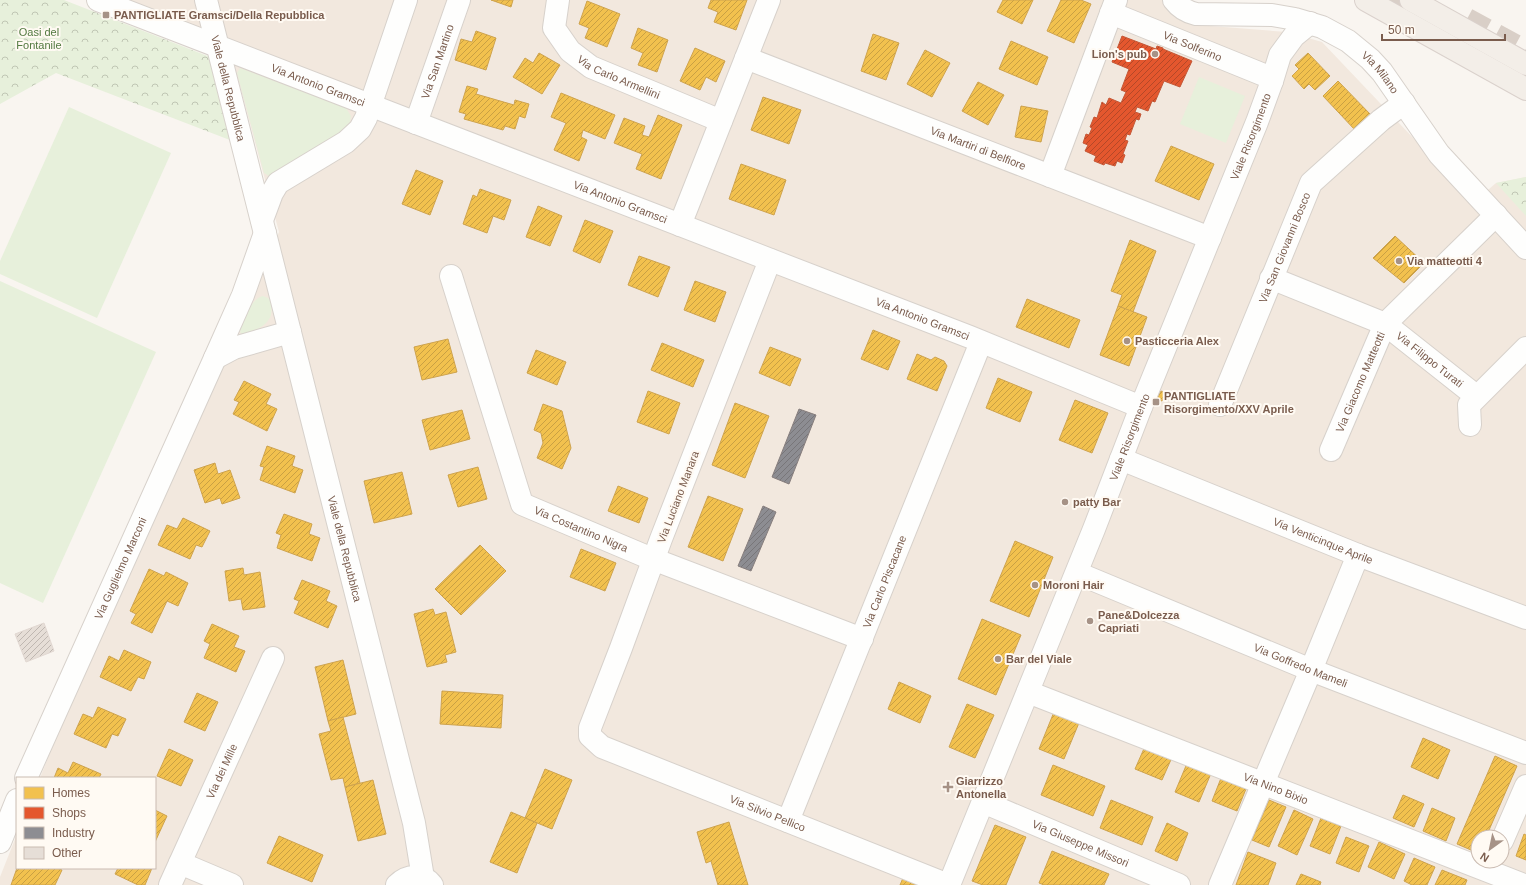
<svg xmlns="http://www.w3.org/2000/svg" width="1526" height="885" viewBox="0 0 1526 885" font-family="Arial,sans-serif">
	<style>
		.residential { fill: #f2e8de; fill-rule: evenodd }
		.grass { fill: #e7f0db }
		.park { fill: url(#park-crowns) }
		.homes { fill: url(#homes-hatch); stroke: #cea34e }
		.shops { fill: url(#shops-hatch); stroke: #c45837 }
		.industry { fill: url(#industry-hatch); stroke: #877e7d }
		.building { fill: url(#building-hatch); stroke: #e2d8d2 }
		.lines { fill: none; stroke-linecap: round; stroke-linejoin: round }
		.highway-tunnel { stroke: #d9cfc7; stroke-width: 22; stroke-dasharray: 22 11; stroke-linecap: butt }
		.minor-casing { stroke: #d7d1cb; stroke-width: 24 }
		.major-casing { stroke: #dad1cc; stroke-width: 24 }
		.minor { stroke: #fefefd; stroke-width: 22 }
		.major { stroke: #f3eee8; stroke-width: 22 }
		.poi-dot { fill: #a69286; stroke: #fffaf3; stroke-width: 1.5 }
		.labels { text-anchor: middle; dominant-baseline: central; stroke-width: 4; stroke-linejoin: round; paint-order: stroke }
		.poi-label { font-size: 11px; font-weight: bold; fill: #7a5c4d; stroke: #fffaf3; text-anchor: start }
		.park-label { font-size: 11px; fill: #537a41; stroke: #fffaf3 }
		.street-label { font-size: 11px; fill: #7a5c4d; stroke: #fffaf3 }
	</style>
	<defs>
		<pattern id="park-crowns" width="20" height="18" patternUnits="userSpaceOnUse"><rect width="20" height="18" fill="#e7f0db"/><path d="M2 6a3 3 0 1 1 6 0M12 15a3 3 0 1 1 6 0" fill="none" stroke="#c0c6b4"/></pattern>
		<pattern id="homes-hatch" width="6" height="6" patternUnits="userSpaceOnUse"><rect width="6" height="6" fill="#f2c14e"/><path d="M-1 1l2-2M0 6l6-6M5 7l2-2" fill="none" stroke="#c9a043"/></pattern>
		<pattern id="shops-hatch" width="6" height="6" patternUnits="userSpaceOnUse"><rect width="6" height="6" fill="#e4572e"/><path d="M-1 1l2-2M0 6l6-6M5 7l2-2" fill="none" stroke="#b44828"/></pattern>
		<pattern id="industry-hatch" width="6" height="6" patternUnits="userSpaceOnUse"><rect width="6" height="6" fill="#8d8d92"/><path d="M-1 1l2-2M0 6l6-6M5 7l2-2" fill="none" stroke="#787679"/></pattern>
		<pattern id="building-hatch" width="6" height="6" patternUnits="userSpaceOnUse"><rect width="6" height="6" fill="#e6ded7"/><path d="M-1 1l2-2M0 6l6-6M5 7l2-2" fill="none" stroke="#bfb7b1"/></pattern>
	</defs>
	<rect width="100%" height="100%" fill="#f9f5f0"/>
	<!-- residential -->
	<path class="residential" d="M121 0H1166L1170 12 1198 25 1287 32 1322 42 1474 202 1496 183 1526 177V885H0V877L17 834V868H155V778H40L68 707 279 232 229 45ZM1478 837H1502V861H1478Z"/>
	<!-- grass -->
	<g class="grass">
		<polygon points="240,68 346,108 351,116 348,132 275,178 269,176 264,173 237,73"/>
		<polygon points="1199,77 1245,96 1226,143 1180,124"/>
		<polygon points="69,107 171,153 97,318 0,274 0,261"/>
		<polygon points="0,281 156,352 43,603 0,583"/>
		<path d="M263 296 268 298 272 302C271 306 272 311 271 315 267 327 252 332 241 334L240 331C244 319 250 299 263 296Z"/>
	</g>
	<!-- park -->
	<g class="park">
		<polygon points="0,0 64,0 210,57 235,142 56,73 0,104"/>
		<polygon points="1526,177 1526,216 1496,183"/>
	</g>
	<!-- homes -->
	<g class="homes">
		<polygon points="491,0 513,0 511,7"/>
		<polygon points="711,0 747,0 736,30 714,22 718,12 708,8"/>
		<polygon points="1003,0 1033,0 1022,24 997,12"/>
		<polygon points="1061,0 1081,0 1091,4 1074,43 1047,31"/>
		<polygon points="587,1 620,14 607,47 585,38 589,28 579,24"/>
		<polygon points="638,28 668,40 657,72 638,65 643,53 631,48"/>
		<polygon points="476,31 496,38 486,70 455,60 461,39 472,42"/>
		<polygon points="873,34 899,43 886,80 861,71"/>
		<polygon points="1011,41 1048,57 1037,85 999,69"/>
		<polygon points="695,48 725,61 716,82 706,77 700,90 680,81"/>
		<polygon points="925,50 950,63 932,97 907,84"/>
		<polygon points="539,53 560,65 542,94 513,77 525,58 533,63"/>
		<polygon points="1308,53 1330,76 1315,90 1309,84 1304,89 1292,76 1299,69 1295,65"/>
		<polygon points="1338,81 1371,115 1355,130 1323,96"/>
		<polygon points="978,82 1004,95 988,125 962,111"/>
		<polygon points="467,86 478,89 476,94 514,105 515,100 529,104 525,118 519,116 515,129 505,126 503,130 464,119 466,114 459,112"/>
		<polygon points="561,93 615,115 605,139 583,130 581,137 587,140 579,161 554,150 566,123 551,117"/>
		<polygon points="763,97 801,110 789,144 751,130"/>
		<polygon points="1021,106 1048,111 1041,142 1015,137"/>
		<polygon points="658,115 682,125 661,179 636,169 642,154 614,143 624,118 645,126 642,135 649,137"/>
		<polygon points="1171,146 1214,164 1199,200 1155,181"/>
		<polygon points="741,164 786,180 774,215 729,199"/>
		<polygon points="416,170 443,181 430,215 402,204"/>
		<polygon points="480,189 511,200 504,220 493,216 487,233 463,224 473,195 477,197"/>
		<polygon points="538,206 562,216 550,246 526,237"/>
		<polygon points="585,220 613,231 600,263 573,251"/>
		<polygon points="1395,236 1424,263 1404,283 1373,258"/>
		<polygon points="1130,240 1156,251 1133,312 1118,306 1122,295 1111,291"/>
		<polygon points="639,256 670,267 658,297 628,285"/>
		<polygon points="695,281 726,292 715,322 684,310"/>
		<polygon points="1027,299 1080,320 1069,348 1016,327"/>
		<polygon points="1118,306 1147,317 1129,366 1100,355"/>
		<polygon points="873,330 900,341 888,370 861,359"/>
		<polygon points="448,339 457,372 422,380 414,347"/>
		<polygon points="662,343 704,360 693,387 651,370"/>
		<polygon points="770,347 801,359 790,386 759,373"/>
		<polygon points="536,350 566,362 557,385 527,373"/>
		<polygon points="917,354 931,360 935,357 944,361 947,366 937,391 907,379"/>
		<polygon points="998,378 1032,392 1020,422 986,408"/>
		<polygon points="244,381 271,394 266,404 277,409 267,431 233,414 239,402 234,400"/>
		<polygon points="648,391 680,403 669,434 637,422"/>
		<polygon points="1161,391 1165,393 1162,401 1157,399"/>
		<polygon points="1075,400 1108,413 1092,453 1059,440"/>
		<polygon points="735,403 769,416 745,478 712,465"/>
		<polygon points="543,404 562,411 571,448 562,469 537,458 543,443 541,433 534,430"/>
		<polygon points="462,410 470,439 430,450 422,420"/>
		<polygon points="267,446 295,456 292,466 303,470 295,493 260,480 264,467 260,466"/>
		<polygon points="215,463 218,474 230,470 240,498 222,504 220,498 205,503 194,470"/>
		<polygon points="478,467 487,499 458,507 448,475"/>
		<polygon points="402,472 412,514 374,523 364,481"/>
		<polygon points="618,486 648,498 639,523 608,511"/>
		<polygon points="708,496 743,509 723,561 688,547"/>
		<polygon points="284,514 312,524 309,534 320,538 312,561 277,548 281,535 276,533"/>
		<polygon points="183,518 210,531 202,547 196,545 190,559 158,545 167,525 177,529"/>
		<polygon points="1015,541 1053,557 1029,617 990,601"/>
		<polygon points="480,545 506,571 461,615 435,589"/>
		<polygon points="581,549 616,563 605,591 570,577"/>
		<polygon points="243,568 244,575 260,572 265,607 243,610 241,599 229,601 225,571"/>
		<polygon points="149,569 164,576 166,572 188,583 178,606 167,601 152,633 131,623 136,614 130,611"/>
		<polygon points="302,580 330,591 326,601 337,606 328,628 294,613 299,601 294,599"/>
		<polygon points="433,609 435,615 446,612 456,652 445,655 447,662 427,667 414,614"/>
		<polygon points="982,619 1021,635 996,695 958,679"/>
		<polygon points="212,624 239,636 234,647 245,651 236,672 204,658 210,644 204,641"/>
		<polygon points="124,650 151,662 144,679 138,677 131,691 100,677 109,656 119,661"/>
		<polygon points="343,660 356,714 328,721 315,667"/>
		<polygon points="899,682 931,696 920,723 888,709"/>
		<polygon points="442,691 503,695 501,728 440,724"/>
		<polygon points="197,693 218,702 205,731 184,722"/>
		<polygon points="967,704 994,715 975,758 949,747"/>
		<polygon points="98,707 126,719 118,736 112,734 106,748 74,734 83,714 93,718"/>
		<polygon points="1056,707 1081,718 1064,759 1039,749"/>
		<polygon points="343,717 360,783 345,787 343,778 331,780 319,734 331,731 328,721"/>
		<polygon points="1423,738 1450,750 1438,779 1411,767"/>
		<polygon points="1146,744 1173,755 1162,780 1135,769"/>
		<polygon points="169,749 193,760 181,786 157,776"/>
		<polygon points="1495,756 1517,766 1486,837 1478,837 1478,853 1457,844"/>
		<polygon points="1188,761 1212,771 1199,802 1175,792"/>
		<polygon points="73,762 101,774 99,778 54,778 58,768 68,773"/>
		<polygon points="1053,765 1105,786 1093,816 1041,795"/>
		<polygon points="545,769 572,780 552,829 525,818"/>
		<polygon points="1223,773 1248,784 1237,811 1212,801"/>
		<polygon points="373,780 386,834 358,841 345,787"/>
		<polygon points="1403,795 1424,804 1414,827 1393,818"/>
		<polygon points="1111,800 1153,817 1142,845 1100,828"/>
		<polygon points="1269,800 1286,807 1269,847 1252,840"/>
		<polygon points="1432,808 1455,818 1446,841 1423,831"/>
		<polygon points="155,810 167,816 155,842"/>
		<polygon points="1294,810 1313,819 1297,855 1278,846"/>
		<polygon points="511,812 537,823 517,873 490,862"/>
		<polygon points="1321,818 1341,826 1330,854 1310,846"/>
		<polygon points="729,822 748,885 718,885 711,861 706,863 697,832"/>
		<polygon points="1167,823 1188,833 1177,861 1155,851"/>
		<polygon points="995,825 1026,837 1006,885 983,885 972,881"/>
		<polygon points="1524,834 1526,835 1526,860 1516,856"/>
		<polygon points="279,836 323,855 312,882 267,863"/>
		<polygon points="1346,837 1369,846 1359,872 1336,863"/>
		<polygon points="1379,842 1405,854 1394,879 1368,867"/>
		<polygon points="1052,851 1109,874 1104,885 1044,885 1039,883"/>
		<polygon points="1248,852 1276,863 1268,885 1236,885"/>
		<polygon points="1414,858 1435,867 1427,885 1412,885 1404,881"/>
		<polygon points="17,868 57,868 62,870 55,885 11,885"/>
		<polygon points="118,868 152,868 145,885 138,885 115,874"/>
		<polygon points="1442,870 1467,880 1465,885 1435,885"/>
		<polygon points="1301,874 1321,882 1320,885 1296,885"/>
		<polygon points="903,878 920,885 900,885"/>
	</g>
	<!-- shops -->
	<polygon class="shops" points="1122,36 1156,49 1157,46 1163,48 1163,49 1192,61 1180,87 1164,81 1155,102 1152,101 1148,111 1137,107 1135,112 1141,114 1139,120 1136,119 1130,135 1127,134 1125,140 1128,141 1123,154 1125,155 1122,163 1117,161 1115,166 1105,163 1104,165 1094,161 1096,156 1085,151 1088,145 1083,143 1086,134 1089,135 1092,128 1090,127 1094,117 1097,118 1102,102 1106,105 1109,98 1121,103 1126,92 1121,90 1129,69 1112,62"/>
	<!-- industry -->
	<g class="industry">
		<polygon points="799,409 816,415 789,484 772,477"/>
		<polygon points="763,506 776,512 751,571 738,566"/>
	</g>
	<!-- building -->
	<polygon class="building" points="44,623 54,651 26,662 15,634"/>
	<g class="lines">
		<!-- highway-tunnel -->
		<g class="highway-tunnel">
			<polyline points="1389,0 1432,23"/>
			<polyline points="1467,19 1526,51"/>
		</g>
		<defs>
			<g id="minor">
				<path id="s1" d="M98 0 970 337 1141 407"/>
				<path id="s2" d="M206 0 414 823 423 878"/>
				<path id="s3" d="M558 0 554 28 570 51 591 67 721 121"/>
				<path id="s4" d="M1174 0C1180 8 1187 12 1196 14L1272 15 1295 19 1322 27 1348 41 1370 59 1382 72 1439 154 1526 248"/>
				<path id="s5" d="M1111 13 1264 75 1272 81"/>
				<path id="s6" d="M746 58 1210 238"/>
				<path id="s7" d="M416 123 459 0"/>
				<polyline points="1050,176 1116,0"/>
				<polyline points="262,220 272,193 278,183 346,142 360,129 366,118 406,0"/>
				<polyline points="680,225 769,0"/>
				<path id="s8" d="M770 260 661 539 621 648 590 728V736L602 747 948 885"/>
				<path id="s9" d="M451 276 522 504 645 556 862 639"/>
				<path id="s10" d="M1271 278 1385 324 1476 396"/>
				<polyline points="215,358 234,348 290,332"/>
				<path id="s11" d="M1220 405 1311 183 1381 120 1404 103"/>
				<polyline points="1470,425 1469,405 1526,348"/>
				<path id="s12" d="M1331 450 1385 324 1496 215"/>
				<path id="s13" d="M1121 459 1358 555 1526 618"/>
				<path id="s14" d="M1077 573 1311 670 1526 753"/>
				<path id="s15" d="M1028 692 1524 885"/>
				<path id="s16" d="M26 778 215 358 243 295 265 233"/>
				<path id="s17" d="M983 802 1179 885"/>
				<path id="s18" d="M788 821 981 342"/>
				<polyline points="1502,841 1526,786"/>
				<polyline points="0,842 17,800"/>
				<polyline points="180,863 232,885"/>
				<path id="s19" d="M170 885 273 658"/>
				<path d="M397 885C407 875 423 873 432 885"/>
				<path id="s20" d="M949 885 1094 529 1141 407 1257 122 1272 81 1280 55 1294 36 1310 23"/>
				<polyline points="1220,885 1311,670 1358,555"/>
			</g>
			<g id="major">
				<polyline points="1366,0 1526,89"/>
				<polyline points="1411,0 1526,64"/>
			</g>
		</defs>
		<!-- minor casing -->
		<use href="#minor" class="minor-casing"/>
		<!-- major casing -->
		<use href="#major" class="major-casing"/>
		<!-- minor -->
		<use href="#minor" class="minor"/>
		<!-- major -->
		<use href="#major" class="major"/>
	</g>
	<!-- markers -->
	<g class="poi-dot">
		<rect x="102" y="11" width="8" height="8" rx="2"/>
		<circle cx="1155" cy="54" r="4"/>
		<circle cx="1399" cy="261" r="4"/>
		<circle cx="1127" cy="341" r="4"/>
		<rect x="1152" y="398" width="8" height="8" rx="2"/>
		<circle cx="1065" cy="502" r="4"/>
		<circle cx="1035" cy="585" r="4"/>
		<circle cx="1090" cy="621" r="4"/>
		<circle cx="998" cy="659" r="4"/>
		<path d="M946 781h4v4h4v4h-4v4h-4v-4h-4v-4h4z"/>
	</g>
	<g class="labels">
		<!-- poi labels -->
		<g class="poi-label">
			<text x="114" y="15">PANTIGLIATE Gramsci/Della Repubblica</text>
			<text x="1147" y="54" text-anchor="end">Lion's pub</text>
			<text x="1407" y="261">Via matteotti 4</text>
			<text x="1135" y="341">Pasticceria Alex</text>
			<text x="1164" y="396">PANTIGLIATE<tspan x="1164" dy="13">Risorgimento/XXV Aprile</tspan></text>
			<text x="1073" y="502">patty Bar</text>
			<text x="1043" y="585">Moroni Hair</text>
			<text x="1098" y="615">Pane&amp;Dolcezza<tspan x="1098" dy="13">Capriati</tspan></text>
			<text x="1006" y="659">Bar del Viale</text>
			<text x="956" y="781">Giarrizzo<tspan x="956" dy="13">Antonella</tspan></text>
		</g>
		<!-- park labels -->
		<g class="park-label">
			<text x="39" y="32">Oasi del<tspan x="39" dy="13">Fontanile</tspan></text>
		</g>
		<!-- street labels -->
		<g class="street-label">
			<text stroke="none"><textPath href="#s5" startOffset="88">Via Solferino</textPath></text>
			<text stroke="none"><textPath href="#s7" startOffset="65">Via San Martino</textPath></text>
			<text stroke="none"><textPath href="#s4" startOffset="229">Via Milano</textPath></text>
			<text stroke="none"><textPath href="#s3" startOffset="112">Via Carlo Armellini</textPath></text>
			<text stroke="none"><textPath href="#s1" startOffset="236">Via Antonio Gramsci</textPath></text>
			<text stroke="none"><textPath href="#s2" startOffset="91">Viale della Repubblica</textPath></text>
			<text stroke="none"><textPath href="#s20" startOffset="807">Viale Risorgimento</textPath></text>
			<text stroke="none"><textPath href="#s6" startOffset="249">Via Martiri di Belfiore</textPath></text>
			<text stroke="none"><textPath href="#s1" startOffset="560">Via Antonio Gramsci</textPath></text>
			<text stroke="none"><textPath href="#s11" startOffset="170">Via San Giovanni Bosco</textPath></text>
			<text stroke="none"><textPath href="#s1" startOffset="884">Via Antonio Gramsci</textPath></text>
			<text stroke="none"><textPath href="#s10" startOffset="180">Via Filippo Turati</textPath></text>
			<text stroke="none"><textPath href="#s12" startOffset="74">Via Giacomo Matteotti</textPath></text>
			<text stroke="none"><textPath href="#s20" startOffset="483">Viale Risorgimento</textPath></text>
			<text transform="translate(678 497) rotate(-69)">Via Luciano Manara</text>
			<text stroke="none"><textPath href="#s9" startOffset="303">Via Costantino Nigra</textPath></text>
			<text stroke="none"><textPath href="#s13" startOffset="218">Via Venticinque Aprile</textPath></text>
			<text stroke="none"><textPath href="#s2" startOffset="566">Viale della Repubblica</textPath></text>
			<text stroke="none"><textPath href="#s16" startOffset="230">Via Guglielmo Marconi</textPath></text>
			<text stroke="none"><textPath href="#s18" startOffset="258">Via Carlo Piscacane</textPath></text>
			<text stroke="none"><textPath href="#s14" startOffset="242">Via Goffredo Mameli</textPath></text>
			<text stroke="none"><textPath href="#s19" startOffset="125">Via dei Mille</textPath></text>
			<text stroke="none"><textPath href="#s15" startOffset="266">Via Nino Bixio</textPath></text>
			<text stroke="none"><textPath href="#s8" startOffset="704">Via Silvio Pellico</textPath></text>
			<text stroke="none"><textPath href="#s17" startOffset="106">Via Giuseppe Missori</textPath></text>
		</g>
	</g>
	<!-- legend -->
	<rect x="16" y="777" width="140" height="92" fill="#fffaf3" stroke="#cabbb1"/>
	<rect x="24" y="787" width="20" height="12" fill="#f2c14e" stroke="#cabbb1"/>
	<text x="52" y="797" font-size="12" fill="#7a5c4d">Homes</text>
	<rect x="24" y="807" width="20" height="12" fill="#e4572e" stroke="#cabbb1"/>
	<text x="52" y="817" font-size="12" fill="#7a5c4d">Shops</text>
	<rect x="24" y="827" width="20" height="12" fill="#8d8d92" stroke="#cabbb1"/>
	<text x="52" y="837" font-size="12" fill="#7a5c4d">Industry</text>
	<rect x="24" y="847" width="20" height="12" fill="#e6ded7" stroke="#cabbb1"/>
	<text x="52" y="857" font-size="12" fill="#7a5c4d">Other</text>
	<!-- north arrow -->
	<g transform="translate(1490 849) rotate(213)"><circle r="19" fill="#fffaf3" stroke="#cabbb1"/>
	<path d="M0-3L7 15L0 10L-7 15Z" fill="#a69286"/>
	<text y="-6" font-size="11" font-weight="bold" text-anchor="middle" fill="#7a5c4d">N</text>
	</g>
	<!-- scale -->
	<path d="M1382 34v6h123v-6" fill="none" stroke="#7a5c4d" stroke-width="2"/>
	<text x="1388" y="34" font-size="12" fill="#7a5c4d" stroke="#fffaf3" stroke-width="3" paint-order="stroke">50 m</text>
</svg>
